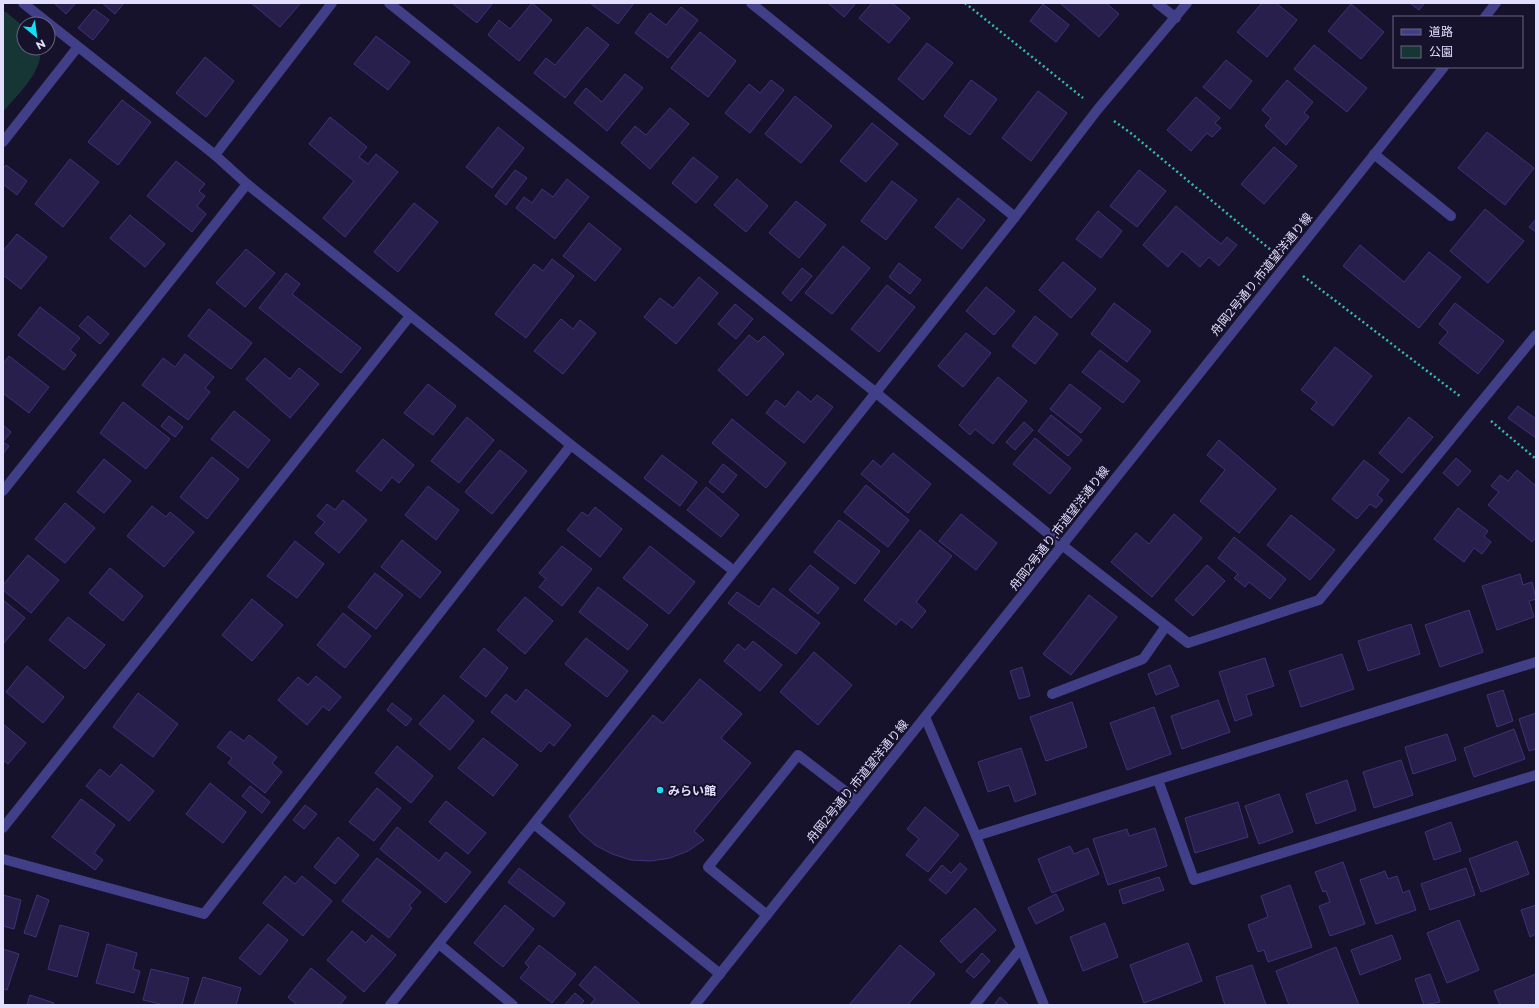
<svg xmlns="http://www.w3.org/2000/svg" width="1539" height="1008" viewBox="0 0 1539 1008" font-family="Montserrat,'Noto Sans JP',sans-serif">
	<style>
		.green { fill: #163635 }
		.building { fill: #281f4c; stroke: #403277 }
		.lines { fill: none; stroke-linecap: round; stroke-linejoin: round }
		.path { stroke: #35bbb3; stroke-width: 2.5; stroke-dasharray: 2 3; stroke-linecap: butt }
		.minor { stroke: #423f89; stroke-width: 10 }
		.poi-dot { fill: #11e0f7; stroke: #17122c; stroke-width: 1.5 }
		.labels { text-anchor: middle; dominant-baseline: central; stroke-width: 4; stroke-linejoin: round; paint-order: stroke }
		.street-label { font-size: 12px; fill: #e2defe; stroke: #17122c }
		.poi-label { font-size: 12px; font-weight: bold; fill: #e2defe; stroke: #17122c; text-anchor: start }
	</style>
	<rect width="100%" height="100%" fill="#17122c"/>
	<!-- green -->
	<path class="green" d="M3 12H6L24 27V48H40C44 71 17 95 3 112Z"/>
	<!-- building -->
	<g class="building">
		<polygon points="54,3 76,3 66,14"/>
		<polygon points="102,3 124,3 115,14"/>
		<polygon points="251,3 299,3 300,4 280,27"/>
		<polygon points="452,3 493,3 477,23"/>
		<polygon points="532,3 552,20 519,61 488,35 499,20 510,29"/>
		<polygon points="590,3 634,3 618,24"/>
		<polygon points="828,3 856,3 844,17"/>
		<polygon points="872,3 892,3 910,18 889,43 859,18"/>
		<polygon points="1060,3 1106,3 1119,14 1099,37"/>
		<polygon points="1262,3 1276,3 1297,20 1267,57 1237,32"/>
		<polygon points="1410,3 1425,3 1419,10"/>
		<polygon points="1043,4 1069,25 1056,42 1030,21"/>
		<polygon points="1351,4 1384,32 1361,59 1328,31"/>
		<polygon points="681,7 698,20 668,58 635,33 650,13 666,25"/>
		<polygon points="94,9 109,20 93,40 78,28"/>
		<polygon points="587,27 609,45 565,98 534,73 546,58 555,65"/>
		<polygon points="700,32 736,61 708,97 671,68"/>
		<polygon points="376,36 410,62 388,90 354,64"/>
		<polygon points="927,43 953,63 923,100 898,79"/>
		<polygon points="1314,45 1367,88 1347,112 1294,69"/>
		<polygon points="205,57 234,81 206,117 176,93"/>
		<polygon points="1226,60 1252,81 1230,109 1203,87"/>
		<polygon points="625,74 643,88 607,131 574,103 586,88 602,102"/>
		<polygon points="771,80 784,90 750,133 725,113 749,84 760,93"/>
		<polygon points="971,80 997,99 970,135 944,116"/>
		<polygon points="1287,80 1313,102 1304,113 1309,117 1286,145 1265,126 1271,118 1262,110"/>
		<polygon points="1038,91 1067,113 1031,161 1002,138"/>
		<polygon points="795,96 832,126 801,163 765,134"/>
		<polygon points="1196,97 1220,118 1215,123 1221,128 1212,137 1207,133 1191,151 1167,130"/>
		<polygon points="122,100 151,122 118,165 88,142"/>
		<polygon points="670,108 689,124 650,169 621,143 635,126 646,135"/>
		<polygon points="330,117 367,147 359,157 368,164 376,154 398,172 345,237 323,218 354,181 309,144"/>
		<polygon points="872,123 898,144 866,182 840,161"/>
		<polygon points="498,127 524,148 492,188 466,167"/>
		<polygon points="1487,132 1534,168 1505,205 1458,168"/>
		<polygon points="1274,147 1297,166 1264,204 1241,184"/>
		<polygon points="693,157 718,177 696,203 672,183"/>
		<polygon points="70,159 99,182 63,227 35,204"/>
		<polygon points="176,161 205,184 199,191 205,196 197,206 206,214 192,232 147,196"/>
		<polygon points="6,165 27,181 17,195 3,184 3,169"/>
		<polygon points="515,170 527,178 506,205 495,196"/>
		<polygon points="1139,170 1166,191 1137,227 1110,206"/>
		<polygon points="567,179 589,197 555,239 516,208 524,197 532,203 542,189 553,197"/>
		<polygon points="737,179 768,206 746,232 714,205"/>
		<polygon points="892,181 917,200 886,240 861,221"/>
		<polygon points="958,198 985,220 962,249 935,227"/>
		<polygon points="796,201 826,225 799,258 769,233"/>
		<polygon points="414,203 438,222 398,272 374,252"/>
		<polygon points="1176,206 1221,244 1227,237 1237,245 1219,266 1209,257 1200,267 1182,251 1168,267 1143,245"/>
		<polygon points="1485,209 1524,241 1488,283 1450,251"/>
		<polygon points="1098,211 1122,231 1101,258 1076,239"/>
		<polygon points="130,215 165,244 145,267 110,238"/>
		<polygon points="1536,219 1536,232 1529,227"/>
		<polygon points="589,223 621,249 595,281 563,256"/>
		<polygon points="17,234 47,257 21,289 3,275 3,251"/>
		<polygon points="1360,245 1404,282 1429,252 1461,277 1419,328 1343,266"/>
		<polygon points="843,246 870,268 832,314 805,293"/>
		<polygon points="246,249 275,273 245,307 216,283"/>
		<polygon points="552,259 574,276 526,338 495,314 534,264 543,271"/>
		<polygon points="1063,262 1096,289 1071,318 1039,290"/>
		<polygon points="899,263 921,280 910,294 889,277"/>
		<polygon points="802,268 812,276 791,301 782,293"/>
		<polygon points="286,273 300,284 292,294 361,348 341,373 259,308"/>
		<polygon points="699,277 718,293 676,344 644,317 660,298 673,308"/>
		<polygon points="887,285 915,307 879,352 851,329"/>
		<polygon points="986,287 1015,311 994,335 966,311"/>
		<polygon points="1114,303 1151,331 1127,362 1091,334"/>
		<polygon points="1455,303 1504,341 1478,374 1439,343 1448,332 1439,324"/>
		<polygon points="735,304 753,319 736,339 718,324"/>
		<polygon points="40,307 80,338 70,350 76,355 64,370 18,335"/>
		<polygon points="209,309 252,343 231,369 188,336"/>
		<polygon points="88,316 109,334 100,344 79,326"/>
		<polygon points="1035,316 1058,334 1035,364 1012,346"/>
		<polygon points="561,319 573,329 580,320 596,333 563,374 534,351"/>
		<polygon points="966,333 991,353 963,387 938,366"/>
		<polygon points="749,335 758,342 764,336 784,354 747,396 718,370"/>
		<polygon points="1335,347 1372,376 1333,426 1311,409 1317,402 1301,390"/>
		<polygon points="1100,350 1140,381 1123,403 1082,372"/>
		<polygon points="185,354 214,377 205,388 210,392 188,420 142,385 163,358 175,367"/>
		<polygon points="9,356 49,387 29,413 3,393 3,364"/>
		<polygon points="265,358 290,379 299,368 319,384 290,418 246,379"/>
		<polygon points="998,377 1027,401 993,444 975,429 970,435 959,425"/>
		<polygon points="428,384 456,406 433,435 404,413"/>
		<polygon points="1070,384 1101,408 1081,433 1050,409"/>
		<polygon points="798,391 811,402 817,395 833,407 804,443 766,413 776,400 785,407"/>
		<polygon points="123,402 170,439 146,469 100,433"/>
		<polygon points="1518,406 1536,419 1536,438 1508,418"/>
		<polygon points="234,411 270,440 248,468 211,439"/>
		<polygon points="1051,415 1082,440 1068,456 1038,431"/>
		<polygon points="169,416 183,427 175,437 161,426"/>
		<polygon points="467,417 494,440 459,483 431,461"/>
		<polygon points="1409,417 1433,437 1402,473 1379,453"/>
		<polygon points="732,419 786,463 766,488 712,443"/>
		<polygon points="1024,422 1033,430 1015,450 1006,442"/>
		<polygon points="3,425 11,432 3,442 9,446 3,454"/>
		<polygon points="1035,438 1071,468 1050,494 1013,464"/>
		<polygon points="383,439 414,465 399,483 392,477 381,491 356,471"/>
		<polygon points="1219,440 1276,489 1239,533 1200,501 1225,470 1207,455"/>
		<polygon points="500,450 527,471 492,514 465,492"/>
		<polygon points="893,453 931,484 908,513 861,474 873,460 881,467"/>
		<polygon points="662,455 697,482 680,506 644,478"/>
		<polygon points="212,457 239,479 207,519 180,497"/>
		<polygon points="1456,458 1471,471 1458,486 1443,473"/>
		<polygon points="104,459 131,481 104,513 77,492"/>
		<polygon points="1364,460 1389,480 1377,495 1383,500 1376,508 1370,504 1357,519 1332,499"/>
		<polygon points="723,464 737,475 723,493 709,482"/>
		<polygon points="1517,470 1536,486 1536,537 1532,542 1488,505 1499,492 1491,486 1500,475 1508,481"/>
		<polygon points="866,485 909,520 888,547 844,512"/>
		<polygon points="428,486 459,510 436,540 405,515"/>
		<polygon points="706,487 739,515 721,537 687,510"/>
		<polygon points="343,500 367,520 339,553 315,533 325,522 317,516 327,504 335,510"/>
		<polygon points="65,503 95,528 65,563 35,539"/>
		<polygon points="152,506 166,517 170,512 194,532 164,567 127,536"/>
		<polygon points="595,507 622,529 600,557 567,530 582,512 588,516"/>
		<polygon points="1458,508 1488,531 1484,536 1491,542 1482,554 1474,548 1464,562 1434,539"/>
		<polygon points="961,514 997,543 976,570 939,541"/>
		<polygon points="1174,514 1202,538 1152,597 1111,562 1136,533 1149,544"/>
		<polygon points="1291,515 1335,550 1310,580 1267,545"/>
		<polygon points="839,520 880,551 855,584 814,552"/>
		<polygon points="920,530 952,556 916,602 926,611 912,628 901,619 896,625 864,600"/>
		<polygon points="1234,537 1286,579 1270,599 1249,582 1245,587 1234,578 1238,574 1218,558"/>
		<polygon points="402,540 441,572 420,598 381,567"/>
		<polygon points="295,541 324,564 297,598 267,576"/>
		<polygon points="562,546 592,569 562,606 539,587 546,579 539,573"/>
		<polygon points="650,546 695,582 669,614 623,578"/>
		<polygon points="28,555 59,580 31,613 3,590 3,585"/>
		<polygon points="810,565 839,588 818,614 789,590"/>
		<polygon points="1207,565 1225,581 1193,616 1175,600"/>
		<polygon points="110,568 143,596 123,621 89,593"/>
		<polygon points="375,573 403,595 376,629 348,607"/>
		<polygon points="1520,574 1523,585 1532,582 1536,599 1529,601 1534,617 1497,630 1482,586"/>
		<polygon points="598,587 648,625 628,650 579,612"/>
		<polygon points="773,588 820,623 796,654 728,603 737,592 759,607"/>
		<polygon points="1089,595 1117,617 1071,675 1043,654"/>
		<polygon points="525,597 553,621 525,654 497,630"/>
		<polygon points="252,599 283,625 252,661 222,635"/>
		<polygon points="3,600 25,618 3,644"/>
		<polygon points="1469,610 1483,652 1440,667 1425,625"/>
		<polygon points="343,613 371,636 345,668 317,645"/>
		<polygon points="68,617 105,645 85,669 49,640"/>
		<polygon points="1411,624 1420,654 1368,671 1358,641"/>
		<polygon points="586,638 628,671 607,697 565,664"/>
		<polygon points="753,641 782,665 760,691 724,661 738,644 745,650"/>
		<polygon points="484,648 508,668 486,697 460,677"/>
		<polygon points="814,652 852,685 818,725 780,692"/>
		<polygon points="1342,654 1354,689 1301,707 1289,671"/>
		<polygon points="1265,658 1274,686 1246,695 1252,715 1235,721 1219,672"/>
		<polygon points="1170,665 1179,686 1156,695 1148,674"/>
		<polygon points="27,666 64,697 43,723 6,692"/>
		<polygon points="1022,667 1030,696 1019,699 1010,671"/>
		<polygon points="316,676 341,697 329,711 323,706 307,725 278,700 298,677 308,685"/>
		<polygon points="700,679 742,714 721,738 751,763 694,831 704,840 688,851 670,858 651,861 631,860 612,854 595,845 580,832 569,816 653,715 663,723"/>
		<polygon points="526,689 571,725 554,746 549,742 541,752 491,712 506,694 516,702"/>
		<polygon points="1503,690 1513,721 1497,727 1487,695"/>
		<polygon points="138,693 178,724 153,757 113,727"/>
		<polygon points="444,695 474,721 450,750 419,724"/>
		<polygon points="1218,700 1230,732 1182,749 1171,716"/>
		<polygon points="1072,702 1087,747 1046,761 1030,717"/>
		<polygon points="392,703 412,719 406,726 387,710"/>
		<polygon points="1154,707 1171,754 1127,770 1110,723"/>
		<polygon points="1536,713 1536,749 1529,751 1519,719"/>
		<polygon points="3,724 26,743 8,764 3,760"/>
		<polygon points="1514,729 1525,759 1474,777 1464,748"/>
		<polygon points="230,731 244,741 249,735 277,757 272,763 282,772 265,793 228,763 232,758 217,747"/>
		<polygon points="1447,734 1456,760 1413,774 1405,747"/>
		<polygon points="483,738 518,765 493,796 458,768"/>
		<polygon points="397,746 433,776 411,803 375,773"/>
		<polygon points="1021,748 1036,794 1015,802 1009,785 988,792 978,762"/>
		<polygon points="1401,760 1413,795 1374,808 1363,772"/>
		<polygon points="121,764 154,791 129,821 86,786 100,769 110,777"/>
		<polygon points="1347,780 1356,810 1316,824 1306,794"/>
		<polygon points="210,783 246,812 223,843 186,814"/>
		<polygon points="250,786 270,802 262,813 242,796"/>
		<polygon points="377,788 401,808 374,841 349,822"/>
		<polygon points="1279,794 1293,832 1259,844 1245,806"/>
		<polygon points="81,799 115,825 94,853 103,860 95,870 52,837"/>
		<polygon points="446,801 486,833 468,854 429,822"/>
		<polygon points="1238,802 1248,837 1195,853 1185,818"/>
		<polygon points="305,805 317,814 304,829 293,820"/>
		<polygon points="925,807 959,835 928,872 906,855 919,839 907,829"/>
		<polygon points="1451,822 1461,851 1434,860 1425,832"/>
		<polygon points="397,827 439,861 446,852 471,872 446,903 380,849"/>
		<polygon points="1155,828 1167,866 1108,885 1093,839 1127,829 1129,836"/>
		<polygon points="338,837 359,855 335,884 314,867"/>
		<polygon points="1517,841 1529,874 1481,892 1469,859"/>
		<polygon points="1070,846 1074,854 1088,848 1099,874 1052,893 1038,859"/>
		<polygon points="377,858 421,892 409,906 412,908 389,938 342,901"/>
		<polygon points="1343,862 1365,924 1330,936 1319,906 1330,902 1326,891 1323,892 1315,872"/>
		<polygon points="960,863 967,869 946,894 929,880 942,865 951,873"/>
		<polygon points="519,868 565,903 554,917 508,882"/>
		<polygon points="1466,868 1475,895 1430,910 1421,884"/>
		<polygon points="1385,871 1388,879 1397,876 1403,893 1409,890 1416,910 1376,924 1360,880"/>
		<polygon points="285,876 295,884 302,876 332,901 303,936 263,903"/>
		<polygon points="1159,877 1164,890 1123,904 1119,890"/>
		<polygon points="1290,885 1312,947 1268,962 1264,950 1258,952 1248,925 1268,917 1261,896"/>
		<polygon points="1056,894 1064,910 1036,924 1028,908"/>
		<polygon points="3,895 21,900 14,929 3,926"/>
		<polygon points="37,895 49,900 36,937 24,933"/>
		<polygon points="505,905 534,929 503,967 474,943"/>
		<polygon points="1536,905 1536,934 1530,937 1521,910"/>
		<polygon points="975,908 996,930 961,963 940,941"/>
		<polygon points="1459,920 1479,970 1447,983 1427,933"/>
		<polygon points="1105,923 1118,957 1083,971 1070,937"/>
		<polygon points="268,924 288,940 260,975 239,958"/>
		<polygon points="60,925 89,933 77,977 48,969"/>
		<polygon points="352,931 366,943 372,935 396,955 364,992 327,960"/>
		<polygon points="1392,935 1401,959 1360,975 1351,950"/>
		<polygon points="1188,943 1202,981 1144,1003 1130,965"/>
		<polygon points="107,944 137,953 133,969 140,971 134,993 96,983"/>
		<polygon points="539,945 576,974 552,1003 520,978 529,967 525,963"/>
		<polygon points="900,945 935,974 909,1003 911,1005 849,1005"/>
		<polygon points="1336,947 1359,1005 1289,1005 1276,971"/>
		<polygon points="3,949 19,954 7,990 3,989"/>
		<polygon points="982,953 990,961 974,978 966,971"/>
		<polygon points="1252,965 1266,1005 1225,1005 1216,977"/>
		<polygon points="595,966 640,1004 639,1005 590,1005 595,999 579,985"/>
		<polygon points="311,968 346,997 340,1005 297,1005 288,997"/>
		<polygon points="151,969 189,978 182,1005 164,1005 143,1000"/>
		<polygon points="1430,974 1440,1002 1424,1005 1415,979"/>
		<polygon points="1536,974 1536,1005 1500,1005 1494,991"/>
		<polygon points="203,977 241,988 236,1005 194,1005"/>
		<polygon points="575,993 584,1001 580,1005 564,1005"/>
		<polygon points="30,995 54,1003 53,1005 27,1005"/>
		<polygon points="1000,997 1009,1005 994,1005"/>
	</g>
	<g class="lines">
		<!-- path -->
		<g class="path">
			<polyline points="965,3 1083,98"/>
			<polyline points="1114,121 1132,134 1272,251"/>
			<polyline points="1303,276 1461,397"/>
			<polyline points="1491,421 1536,459"/>
		</g>
		<!-- minor -->
		<g class="minor">
			<polyline points="23,3 215,155 247,184 571,445 734,571"/>
			<polyline points="389,3 875,392 1062,545 1188,643 1319,600 1536,335"/>
			<polyline points="751,3 1015,217"/>
			<polyline points="1157,3 1176,18"/>
			<polyline points="1485,17 1496,3"/>
			<polyline points="3,142 77,48"/>
			<polyline points="1374,154 1451,216"/>
			<polyline points="215,155 332,3"/>
			<polyline points="3,491 247,184"/>
			<polyline points="1052,694 1143,659 1166,626"/>
			<polyline points="925,717 976,836 1044,1005"/>
			<polyline points="1158,780 1194,880 1536,775"/>
			<polyline points="534,824 720,974"/>
			<polyline points="3,828 410,316"/>
			<polyline points="976,836 1536,662"/>
			<polyline points="3,859 204,914 571,445"/>
			<polyline points="767,915 708,867 798,755 858,801"/>
			<polyline points="439,944 513,1005"/>
			<polyline points="390,1005 1015,217 1098,109 1187,3"/>
			<polyline points="695,1005 1444,67"/>
			<polyline points="975,1005 1020,949"/>
		</g>
	</g>
	<!-- markers -->
	<circle class="poi-dot" cx="660" cy="790" r="4"/>
	<g class="labels">
		<!-- street labels -->
		<g class="street-label">
			<text transform="translate(1261 274) rotate(-51)">舟岡2号通り,市道望洋通り線</text>
			<text transform="translate(1059 528) rotate(-52)">舟岡2号通り,市道望洋通り線</text>
			<text transform="translate(857 781) rotate(-51)">舟岡2号通り,市道望洋通り線</text>
		</g>
		<!-- poi labels -->
		<g class="poi-label">
			<text x="668" y="790">みらい館</text>
		</g>
	</g>
	<!-- border -->
	<rect width="1539" height="1008" fill="none" stroke="#e2defe" stroke-width="8"/>
	<!-- legend -->
	<rect x="1393" y="16" width="130" height="52" fill="#17122c" stroke="#686480"/>
	<rect x="1401" y="29" width="20" height="6" fill="#423f89" stroke="#686480"/>
	<text x="1429" y="36" font-size="12" fill="#e2defe">道路</text>
	<rect x="1401" y="46" width="20" height="12" fill="#163635" stroke="#686480"/>
	<text x="1429" y="56" font-size="12" fill="#e2defe">公園</text>
	<!-- north arrow -->
	<g transform="translate(36 36) rotate(151)"><circle r="19" fill="#17122c" stroke="#686480"/>
	<path d="M0-3L7 15L0 10L-7 15Z" fill="#11e0f7"/>
	<text y="-6" font-size="11" font-weight="bold" text-anchor="middle" fill="#e2defe">N</text>
	</g>
</svg>
